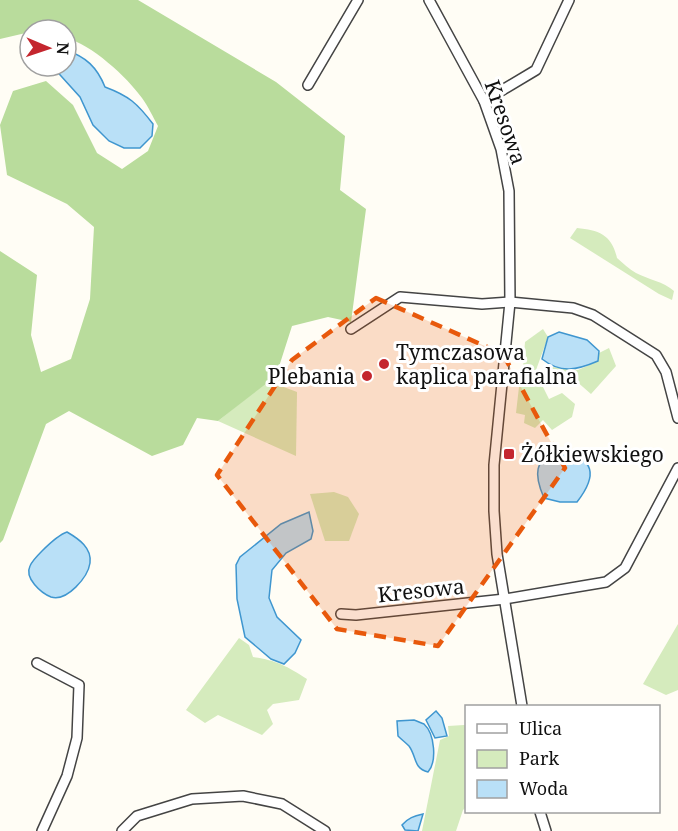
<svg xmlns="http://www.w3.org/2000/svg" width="678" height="831" viewBox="0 0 678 831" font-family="'Noto Serif',serif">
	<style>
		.green { fill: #d5ebbd }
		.forest { fill: #b9dc9c }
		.water { fill: #b9e0f7; stroke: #3f96cf; stroke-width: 1.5 }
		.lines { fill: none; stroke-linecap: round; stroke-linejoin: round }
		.minor-casing { stroke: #444; stroke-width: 12 }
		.minor { stroke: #fff; stroke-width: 9 }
		.marked { fill: #e8590c; fill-opacity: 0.2; stroke: #e8590c; stroke-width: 4.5; stroke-dasharray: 12 8; stroke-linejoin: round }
		.poi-dot { fill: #c4262e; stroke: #fff; stroke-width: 2 }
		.labels { text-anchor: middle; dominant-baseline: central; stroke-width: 6; stroke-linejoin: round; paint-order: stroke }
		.street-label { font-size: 21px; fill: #111; stroke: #fff }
		.poi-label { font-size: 21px; fill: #111; stroke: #fff; text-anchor: start }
	</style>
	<rect width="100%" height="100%" fill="#fffdf5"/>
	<!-- green -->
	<g class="green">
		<path d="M577 228C599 230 612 235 617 258 623 263 629 269 636 273 649 280 663 281 674 291L672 300 659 294 570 238Z"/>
		<polygon points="543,329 548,337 536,370 523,369 525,342"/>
		<polygon points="609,348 616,366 591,394 575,380 547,382 542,372 552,367 578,370 598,361 599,353"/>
		<polygon points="268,381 297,392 296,456 218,421"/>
		<polygon points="528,382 542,385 549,399 562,393 575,404 572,417 552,430 543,420 535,428 524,423 525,415 516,413 519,387"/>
		<polygon points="334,492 348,497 359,514 349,541 325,541 310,494"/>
		<polygon points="678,624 678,690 666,695 643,684"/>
		<path d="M239 638 249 645 253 657C276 660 287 666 307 679L299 700 273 704 267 710 273 724 262 735 218 715 205 723 186 710Z"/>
		<polygon points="464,725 466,726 466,807 463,810 456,831 422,831 440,740 449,736 448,726"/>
	</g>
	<!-- forest -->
	<path class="forest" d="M0 0H138L276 82 345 136 340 190 366 209 351 322 328 317 292 326 276 376 218 421 197 418 183 445 152 456 69 411 46 424 3 540 0 543V251L37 275 31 335 41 372 71 359 90 299 94 227 67 204 7 175 0 125 13 91 46 81 73 105 97 153 122 169 148 151 158 126C153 117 148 106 142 98 127 77 91 44 66 38V30H30V32L0 39Z"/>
	<!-- water -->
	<g class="water">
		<path d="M66 50C86 57 97 67 105 87 129 96 137 103 153 124L152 136 140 148H124L109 141 93 125 80 97 52 66H66Z"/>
		<path d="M559 332 587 340 599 351 598 361C577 370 561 374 542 359L548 337Z"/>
		<path d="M560 451C595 458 598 475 577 502H560L544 498C534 475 533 459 560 451Z"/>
		<polygon points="309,512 313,531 311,539 286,553 272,570 269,598 277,617 301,640 295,653 284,664 271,659 245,637 237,599 236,565 240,557 281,524"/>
		<path d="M67 532C79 539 92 548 90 563 88 577 67 602 51 597 41 593 24 578 30 566 32 561 38 555 42 551 49 544 58 535 67 532Z"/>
		<polygon points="436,711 442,718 447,736 435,738 426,720"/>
		<path d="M414 720C417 721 421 723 424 724 435 734 437 762 428 772 413 768 417 757 409 746 406 743 401 739 398 736L397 721Z"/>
		<path d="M423 814 418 831 405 830 402 825C408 818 414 816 423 814Z"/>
	</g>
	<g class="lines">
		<defs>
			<g id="minor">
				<polyline points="429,0 484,101 501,149 509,191 510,302 494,465 494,511 497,554 522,706"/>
				<polyline points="308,85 358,0"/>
				<polyline points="484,101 536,70 569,0"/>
				<polyline points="351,329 400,297 482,304 510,302 573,308 593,315 656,355 666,372 678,418"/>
				<polyline points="341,614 356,615 505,599 606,582 625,568 678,468"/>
				<polyline points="37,663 79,685 77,738 67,776 42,831"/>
				<polyline points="540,812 546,831"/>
				<polyline points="122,831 137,816 192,799 243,796 282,804 325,831"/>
			</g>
		</defs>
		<!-- minor casing -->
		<use href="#minor" class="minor-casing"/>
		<!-- minor -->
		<use href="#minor" class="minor"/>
	</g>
	<!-- marked area -->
	<path class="marked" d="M376 298 503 354 565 468 438 646 337 629 217 475 292 360Z"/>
	<!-- markers -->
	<g class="poi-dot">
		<circle cx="384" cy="364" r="6"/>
		<circle cx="367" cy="376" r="6"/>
		<rect x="503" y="448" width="12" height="12" rx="3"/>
	</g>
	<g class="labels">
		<!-- street labels -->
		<g class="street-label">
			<text transform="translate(506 122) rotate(71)">Kresowa</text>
			<text transform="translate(421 590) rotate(-6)">Kresowa</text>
		</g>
		<!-- poi labels -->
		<g class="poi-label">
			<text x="396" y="352">Tymczasowa<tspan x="396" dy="24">kaplica parafialna</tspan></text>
			<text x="355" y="376" text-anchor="end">Plebania</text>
			<text x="521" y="454">Żółkiewskiego</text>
		</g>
	</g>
	<!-- legend -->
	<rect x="465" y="705" width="195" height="108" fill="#ffffff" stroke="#a0a0a0" stroke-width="1.5"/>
	<rect x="477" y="724" width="30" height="9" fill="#ffffff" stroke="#a0a0a0" stroke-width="1.5"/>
	<text x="519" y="735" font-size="18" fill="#111111">Ulica</text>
	<rect x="477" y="750" width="30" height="18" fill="#d5ebbd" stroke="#a0a0a0" stroke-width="1.5"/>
	<text x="519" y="765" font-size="18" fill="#111111">Park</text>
	<rect x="477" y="780" width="30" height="18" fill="#b9e0f7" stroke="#a0a0a0" stroke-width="1.5"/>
	<text x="519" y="795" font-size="18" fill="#111111">Woda</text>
	<!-- north arrow -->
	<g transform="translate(48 48) rotate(92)"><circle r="28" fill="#ffffff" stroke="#a0a0a0" stroke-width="1.5"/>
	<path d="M0-4.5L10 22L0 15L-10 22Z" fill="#c4262e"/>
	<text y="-9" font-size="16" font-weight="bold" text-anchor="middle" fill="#111111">N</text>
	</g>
</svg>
